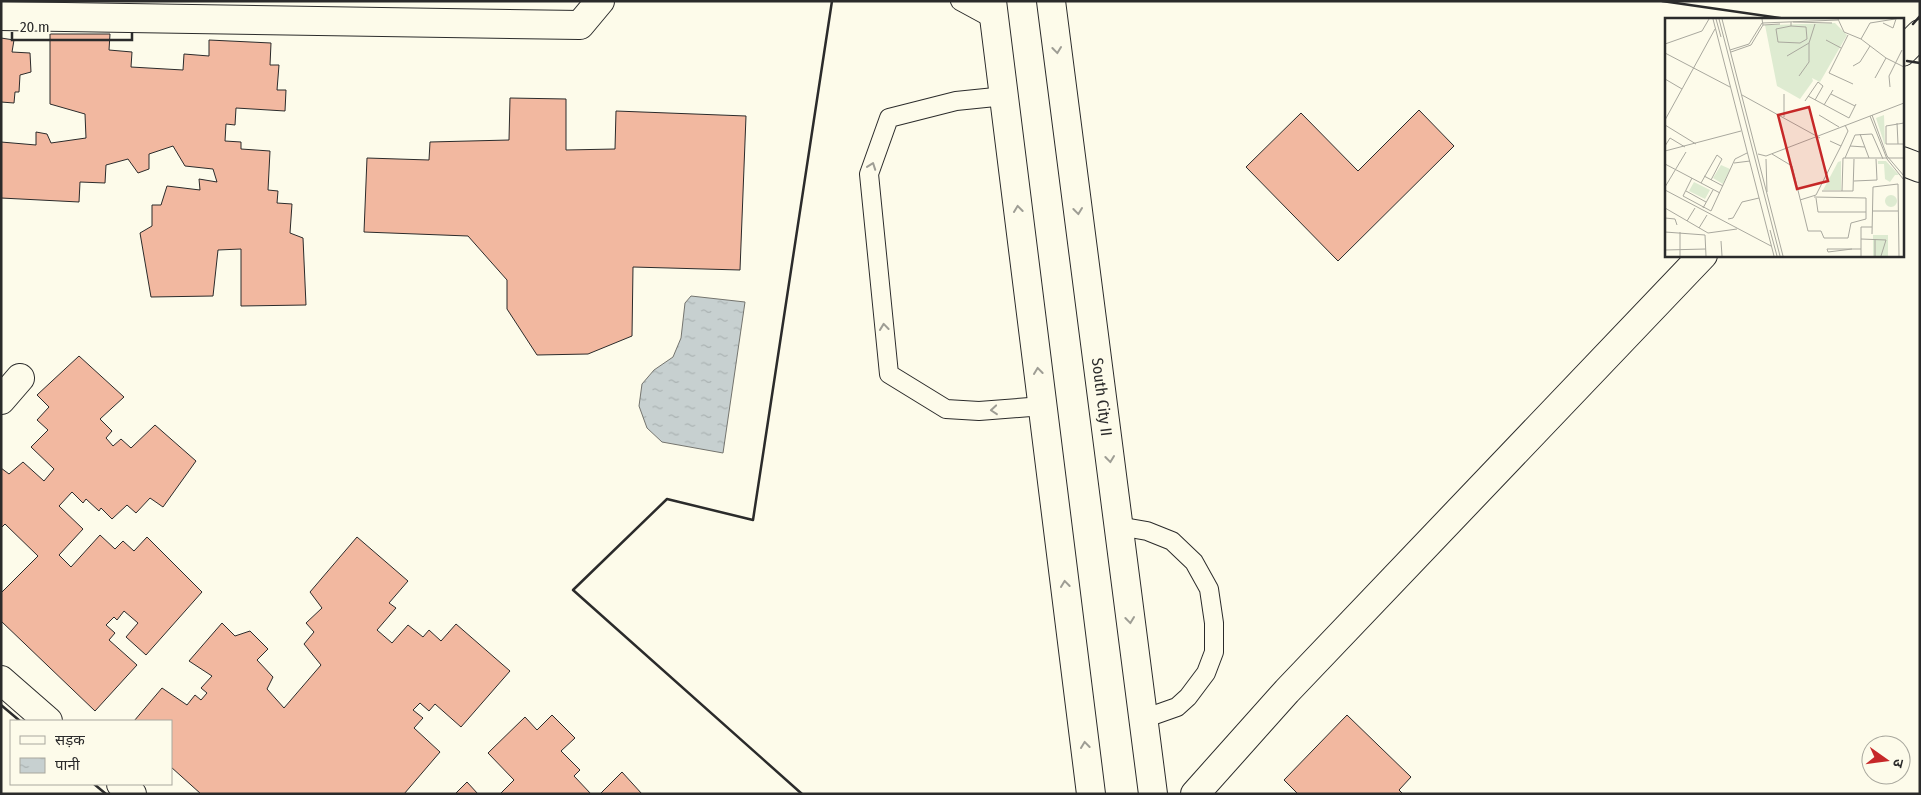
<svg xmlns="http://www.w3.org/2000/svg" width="1921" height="795" viewBox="0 0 1921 795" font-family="'Fira Sans Condensed','Noto Sans Devanagari',sans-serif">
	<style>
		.water { fill: url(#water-ripples); stroke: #74746e }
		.building { fill: #f2b8a0; stroke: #2b2b2b }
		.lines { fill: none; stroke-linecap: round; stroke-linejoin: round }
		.lane-casing { stroke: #2b2b2b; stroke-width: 20 }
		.street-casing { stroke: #2b2b2b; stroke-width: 30 }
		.secondary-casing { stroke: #2b2b2b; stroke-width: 30 }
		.lane { stroke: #fdfbea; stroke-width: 18 }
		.street { stroke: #fdfbea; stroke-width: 28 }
		.secondary { stroke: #fdfbea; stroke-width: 28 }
		.wall { stroke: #2b2b2b; stroke-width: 2.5 }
		.oneway { stroke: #9e9d94 }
		.labels { text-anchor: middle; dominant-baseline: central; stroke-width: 4; stroke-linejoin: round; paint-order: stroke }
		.street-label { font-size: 16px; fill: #2b2b2b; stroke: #fdfbea }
		.inset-road { fill: none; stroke: #a9a89e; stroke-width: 1 }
		.view { fill: #c62828; fill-opacity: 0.15; stroke: #c62828; stroke-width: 2.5 }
		.inset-edge { fill: none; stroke: #2b2b2b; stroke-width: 2.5 }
	</style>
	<defs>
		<pattern id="water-ripples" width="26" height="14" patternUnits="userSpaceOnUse" patternTransform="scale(1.25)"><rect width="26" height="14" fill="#c7d0d0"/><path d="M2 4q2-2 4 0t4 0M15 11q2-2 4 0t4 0" fill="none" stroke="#abb3b3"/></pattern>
	</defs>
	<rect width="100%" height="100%" fill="#fdfbea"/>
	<!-- water -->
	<polygon class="water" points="691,296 745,302 723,453 662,442 647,428 639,406 642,384 654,370 673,357 681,338 685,303"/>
	<!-- building -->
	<g class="building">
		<polygon points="50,34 110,34 109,50 132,52 131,67 183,70 184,54 209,56 209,40 271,43 270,65 279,65 277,90 286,90 285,111 236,108 235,125 226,124 225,141 241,142 241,149 270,151 268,190 278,191 277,203 292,204 290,233 303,238 306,305 241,306 241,249 218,250 213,296 151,297 140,233 152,226 152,205 161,205 167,186 200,190 199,179 217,182 213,169 185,166 173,146 149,154 149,169 138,173 128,159 106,165 105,183 80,182 79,202 1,198 1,142 36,145 36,132 47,134 51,143 86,138 85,114 50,104"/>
		<polygon points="1,38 14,40 12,52 30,53 31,72 20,75 19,92 15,92 14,103 1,102"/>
		<polygon points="510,98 566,99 566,150 615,149 616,111 746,116 740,270 633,267 632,336 588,354 537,355 507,309 507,280 468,236 364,232 367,158 429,160 430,142 509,140"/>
		<polygon points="1419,110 1454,146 1338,261 1246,167 1301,113 1358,171"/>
		<polygon points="79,356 124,397 100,419 112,431 106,438 113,446 121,439 131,448 155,425 196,461 163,507 150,498 136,513 127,505 112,519 101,508 99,511 86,499 83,503 72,492 59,506 83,529 59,555 71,567 100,535 115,549 123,541 134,551 147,537 202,592 146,655 126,637 138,623 124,611 117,620 114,617 106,625 115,633 109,640 137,665 95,711 1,621 1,593 38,556 5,524 1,528 1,468 9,474 23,462 44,481 54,469 31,447 48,430 37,420 49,407 37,395"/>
		<polygon points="357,537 408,581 389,603 396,608 377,630 392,643 408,625 423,637 429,630 441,641 456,624 510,671 461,727 435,704 429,711 420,703 413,710 423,718 414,728 440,752 404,794 201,794 171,767 171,721 134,721 162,688 187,705 195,695 201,700 207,693 201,688 212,676 189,661 222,623 235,636 250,631 268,649 257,660 273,677 267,689 284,708 321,665 304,644 314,632 306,623 322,608 310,592"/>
		<polygon points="552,715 575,738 561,751 580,770 574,776 591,794 500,794 514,780 488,753 525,717 537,730"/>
		<polygon points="1347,715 1411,777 1399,790 1403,794 1298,794 1284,780"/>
		<polygon points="622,772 642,794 600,794"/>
		<polygon points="467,782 478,794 455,794"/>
	</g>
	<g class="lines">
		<defs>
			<g id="lane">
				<polyline points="960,1 995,20"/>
				<polyline points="1005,96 956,101 889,118 869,174 889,374 946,409 979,411 1043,406"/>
				<polyline points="1118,526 1147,531 1172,541 1194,562 1209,589 1214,623 1214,652 1206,673 1188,697 1177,707 1143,719"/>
			</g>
			<g id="street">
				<polyline points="1,16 580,25 600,1"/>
				<polyline points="1902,52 1920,34"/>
				<polyline points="1902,161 1920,168"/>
				<polyline points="1,400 20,378"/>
				<polyline points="1,680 48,721"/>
				<polyline points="121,784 132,794"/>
				<polyline points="1195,794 1287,691 1703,255"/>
			</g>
			<g id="secondary">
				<polyline points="992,1 1091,794"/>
				<polyline points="1051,1 1153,794"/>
			</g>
		</defs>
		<!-- lane casing -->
		<use href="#lane" class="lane-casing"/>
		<!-- street casing -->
		<use href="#street" class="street-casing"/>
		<!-- secondary casing -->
		<use href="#secondary" class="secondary-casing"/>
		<!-- lane -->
		<use href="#lane" class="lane"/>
		<!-- street -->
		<use href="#street" class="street"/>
		<!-- secondary -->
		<use href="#secondary" class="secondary"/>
		<!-- wall -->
		<g class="wall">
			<polyline points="1662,1 1787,19"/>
			<polyline points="1913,24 1920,16"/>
			<polyline points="1907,61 1920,63"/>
			<polyline points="1,705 20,721"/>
			<polyline points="94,784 106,794"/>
			<polyline points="802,794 573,590 667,499 753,520 832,1"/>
		</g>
	</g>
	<!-- one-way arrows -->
	<defs><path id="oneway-chevron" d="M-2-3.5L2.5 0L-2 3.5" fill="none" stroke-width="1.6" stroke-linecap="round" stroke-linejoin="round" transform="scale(1.25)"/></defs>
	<g class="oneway">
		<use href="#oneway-chevron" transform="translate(1057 50) rotate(83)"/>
		<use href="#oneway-chevron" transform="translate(872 166) rotate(-70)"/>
		<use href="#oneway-chevron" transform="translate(1018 209) rotate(-97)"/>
		<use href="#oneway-chevron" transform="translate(1078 211) rotate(83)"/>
		<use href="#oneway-chevron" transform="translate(884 327) rotate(-96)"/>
		<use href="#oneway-chevron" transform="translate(1038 371) rotate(-97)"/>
		<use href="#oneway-chevron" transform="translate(994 410) rotate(175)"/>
		<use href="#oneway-chevron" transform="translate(1110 459) rotate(83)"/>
		<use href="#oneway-chevron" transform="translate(1065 584) rotate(-97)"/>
		<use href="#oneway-chevron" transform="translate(1130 620) rotate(83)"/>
		<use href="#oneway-chevron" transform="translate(1085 745) rotate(-97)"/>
	</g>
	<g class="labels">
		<!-- street labels -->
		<g class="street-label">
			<text transform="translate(1102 397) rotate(83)">South City II</text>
		</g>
	</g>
	<!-- overview -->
	<g transform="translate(1665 18)">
		<rect width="239" height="239" fill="#fdfbea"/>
		<path d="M170 5 182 17 155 64 147 60 148 63 135 81 112 68 100 7ZM219 97 220 128 211 100ZM176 143V172H158L173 144ZM56 147 65 151 58 166 48 160ZM29 164 45 172 40 181 24 173ZM220 183a6 6 0 1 1 12 0a6 6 0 1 1-12 0ZM208 217H223V238H208Z" fill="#deebd1"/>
		<path d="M213 143H221L234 157H230L225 164 220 161 219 146H213Z" fill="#deebd1"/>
		<path class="inset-road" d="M48 1 109 238M51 1 56 19M54 1 115 238M57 1 118 238M173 1 179 14 196 21 221 40 239 49M126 4V8L141 9 142 21 135 25 113 24 111 11 126 8M128 4 167 5M97 5 173 2M218 5 228 10 231 1M98 7 115 6M183 17 164 55 188 66M196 21 205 5 230 1M161 22 176 30M0 26 37 13 44 1M65 32 84 26 97 5M66 34 86 27 98 7 97 1M0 35 65 69M122 38 144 25 150 6M188 48 195 44 205 28M134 58 144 44V25M210 60 221 40M0 61 17 71M225 69 224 58 237 32M119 76V99M166 76 190 88M77 77 155 120M143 78 184 100M140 83 153 64 158 68 150 82M159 87 168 72M154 97 174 109M207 97 222 138 239 158M205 98 222 141 239 162M184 100 191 86M0 102 50 11M232 105 233 126M239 105 221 108V126H239M0 107 31 126M195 116 204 140M165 123 176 128 183 113 180 107M0 128 5 120 20 129M185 128 200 129M0 133 76 113M93 136 101 138 239 85M107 136 127 148 143 213H156L159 220H183L186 205 201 201V180L149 179M180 140 190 117 207 116 218 141M101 141 102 174M69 145 85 143M0 146 55 175M39 158 58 168M27 160 18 178 46 193 70 141 82 135M189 163 212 162 211 141M36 165 52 137 57 141 46 162M0 169 21 134M0 172 106 228M21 173 41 184M157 173H188L189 141M177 173 178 140H239M151 180 153 194H201M135 182 151 177 176 128M0 190 43 215 72 211M38 190 48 172M208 193H233M0 200 10 201 12 207M63 201 68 200 77 184 94 180M22 203 30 190M34 210 42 197M105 212 112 238M0 214 40 217 41 238M15 214V238M207 216 208 169 233 166 234 238M196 221 221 222 216 238M210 221V238M56 223 57 238M162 231H196M162 231 163 234 187 231M0 238V232L41 231M196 238V209H207"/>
		<path class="view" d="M144 89 163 163 132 171 113 97Z"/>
		<rect width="239" height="239" class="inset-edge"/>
	</g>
	<!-- border -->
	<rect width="1921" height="795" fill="none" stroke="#2b2b2b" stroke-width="5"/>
	<!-- legend -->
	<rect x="10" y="720" width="162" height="65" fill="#fdfbea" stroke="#a9a89e"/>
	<rect x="20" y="736" width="25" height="8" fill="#fdfbea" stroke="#a9a89e"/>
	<text x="55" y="745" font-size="15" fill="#2b2b2b">सड़क</text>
	<rect x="20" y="758" width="25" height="15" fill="url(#water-ripples)" stroke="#a9a89e"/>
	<text x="55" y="770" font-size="15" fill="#2b2b2b">पानी</text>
	<!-- north arrow -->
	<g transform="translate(1886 760) rotate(104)"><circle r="24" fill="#fdfbea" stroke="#a9a89e"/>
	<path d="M0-4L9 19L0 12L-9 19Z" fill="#c62828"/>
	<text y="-8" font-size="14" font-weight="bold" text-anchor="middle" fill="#2b2b2b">उ</text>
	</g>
	<!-- scale -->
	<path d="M12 32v8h120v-8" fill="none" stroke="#2b2b2b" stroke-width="2.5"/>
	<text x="20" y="32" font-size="15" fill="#2b2b2b" stroke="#fdfbea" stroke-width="4" paint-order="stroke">20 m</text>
</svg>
